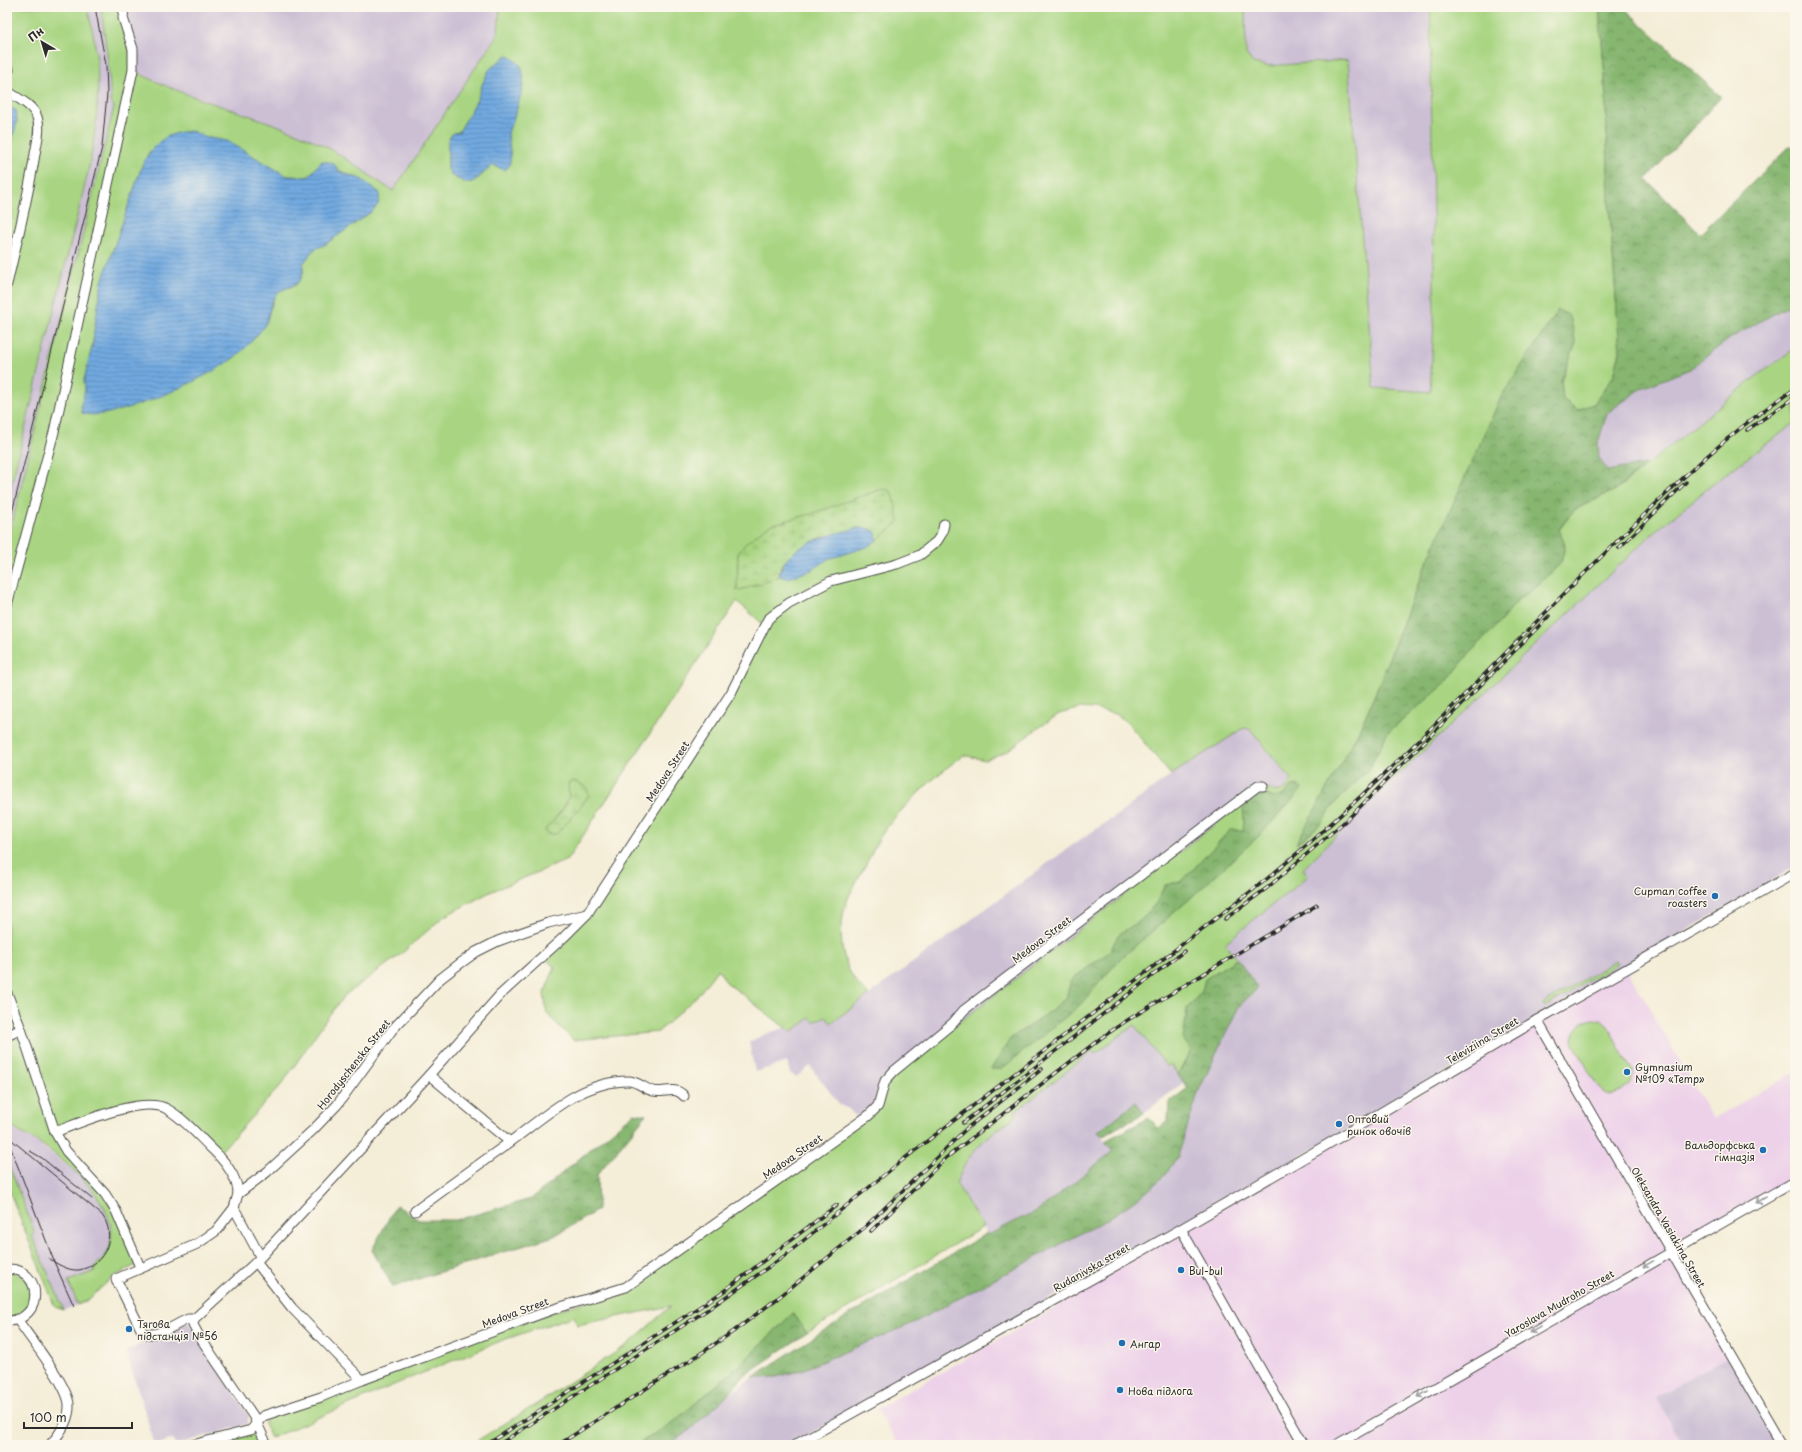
<svg xmlns="http://www.w3.org/2000/svg" width="1802" height="1452" viewBox="0 0 1802 1452" font-family="'Playpen Sans',sans-serif">
	<style>
		.built { fill: #edd1e9 }
		.industrial { fill: #ccbfd4 }
		.green { fill: #a9d582; stroke: #6a8056; fill-rule: evenodd }
		.forest { fill: url(#forest-crowns); stroke: #58704e }
		.wetland { fill: url(#wetland-marsh); stroke: #6a8056 }
		.water { fill: url(#water-rules); stroke: #4e6a86 }
		.lines { fill: none; stroke-linecap: round; stroke-linejoin: round }
		.minor-casing { stroke: #494845; stroke-width: 11 }
		.minor { stroke: #fff; stroke-width: 9 }
		.tram { stroke: #2b2b2b; stroke-width: 1 }
		.rail-casing { stroke: #2b2b2b; stroke-width: 3.5 }
		.rail { stroke: #fbf7ec; stroke-width: 2; stroke-dasharray: 6; stroke-linecap: butt }
		.oneway { stroke: #a0a0a0 }
		.poi-dot { fill: #1f6fb2; stroke: #fbf7ec; stroke-width: 1.5 }
		.labels { text-anchor: middle; dominant-baseline: central; stroke-width: 3; stroke-linejoin: round; paint-order: stroke }
		.street-label { font-size: 10px; fill: #2b2b2b; stroke: #fbf7ec }
		.poi-label { font-size: 10px; fill: #2b2b2b; stroke: #fbf7ec; text-anchor: start }
	</style>
	<defs>
		<pattern id="forest-crowns" width="20" height="18" patternUnits="userSpaceOnUse"><rect width="20" height="18" fill="#86b670"/><path d="M2 6a3 3 0 1 1 6 0M12 15a3 3 0 1 1 6 0" fill="none" stroke="#6e945c"/></pattern>
		<pattern id="wetland-marsh" width="20" height="14" patternUnits="userSpaceOnUse"><rect width="20" height="14" fill="#a9d582"/><path d="M1 5h8M5 5V1M11 12h8M15 12V8" fill="none" stroke="#92b770"/></pattern>
		<pattern id="water-rules" width="6" height="5" patternUnits="userSpaceOnUse"><rect width="6" height="5" fill="#71a9e0"/><path d="M0 2.5h6" fill="none" stroke="#5d8ab6"/></pattern>
	</defs>
	<rect width="100%" height="100%" fill="#fbf7ec"/>
	<filter id="ink" filterUnits="userSpaceOnUse"><feTurbulence type="fractalNoise" baseFrequency=".025" numOctaves="2"/><feDisplacementMap in="SourceGraphic" scale="8" xChannelSelector="R" yChannelSelector="G"/><feConvolveMatrix kernelMatrix="1 2 1 2 8 2 1 2 1" color-interpolation-filters="sRGB"/></filter>
	<filter id="wash" filterUnits="userSpaceOnUse"><feTurbulence type="fractalNoise" baseFrequency=".012" numOctaves="4" result="noise"/><feDisplacementMap in="SourceGraphic" scale="16" xChannelSelector="R" yChannelSelector="G"/><feGaussianBlur stdDeviation="0.9" result="paint"/><feColorMatrix in="noise" values="0 0 0 0 0 0 0 0 0 0 0 0 0 0 0 0 0 1.4 0 .05"/><feComposite in="paint" operator="in"/></filter>
	<g filter="url(#wash)">
		<rect width="100%" height="100%" fill="#f4edd7"/>
		<!-- built -->
		<polygon class="built" points="1627,969 1713,1119 1795,1072 1795,1181 1670,1251 1731,1355 1656,1397 1683,1445 899,1445 877,1409 1057,1307 1090,1282 1184,1230 1540,1025 1537,1020"/>
		<!-- industrial -->
		<g class="industrial">
			<polygon points="87,7 101,7 114,107 7,544 7,502 94,144 98,107 93,29"/>
			<polygon points="124,7 500,7 498,34 393,191 321,145 278,126 174,89 133,70"/>
			<polygon points="1245,7 1429,7 1434,273 1434,330 1430,392 1374,388 1348,60 1268,66 1253,63 1246,54"/>
			<polygon points="1795,302 1795,348 1753,379 1712,413 1646,464 1608,471 1599,459 1598,443 1606,413 1642,388 1690,369 1729,339"/>
			<polygon points="1795,423 1795,867 1272,1173 790,1445 667,1445 686,1433 726,1397 753,1377 776,1377 802,1370 913,1323 1106,1220 1143,1195 1165,1175 1178,1156 1199,1090 1239,1006 1258,988 1225,943 1308,876 1303,869 1358,813 1651,535 1724,475"/>
			<polygon points="1244,728 1250,729 1292,781 1284,790 1274,792 1257,792 895,1072 884,1097 858,1119 849,1109 840,1105 810,1066 796,1077 790,1073 787,1062 755,1072 749,1042 768,1033 785,1028 791,1032 810,1018 825,1016 831,1023 1078,841 1119,814 1171,775"/>
			<polygon points="1134,1024 1166,1066 1170,1064 1184,1082 1144,1113 1136,1102 1098,1131 1113,1151 1040,1209 988,1235 956,1182 967,1160 985,1139 1017,1115 1015,1112 1093,1051 1095,1054"/>
			<polygon points="7,1119 16,1131 38,1143 83,1178 102,1204 109,1219 112,1237 111,1247 106,1256 94,1267 96,1271 69,1281 78,1305 64,1310 32,1235 34,1231 7,1160"/>
			<polygon points="188,1322 249,1416 247,1424 175,1445 173,1439 155,1445 126,1351"/>
			<polygon points="1731,1355 1783,1445 1683,1445 1656,1397"/>
		</g>
		<!-- green -->
		<g class="green">
			<path d="M7 7H87C103 64 100 118 87 176L7 502V155L17 122 16 110 7 107Z"/>
			<path d="M101 7H124L133 70C193 103 261 114 321 144 346 157 369 176 393 191L498 34 500 7H1245L1246 54 1253 63 1268 66 1348 60 1374 388 1430 392 1434 322V273L1430 7H1599L1605 77 1609 202 1620 352 1614 375 1594 404 1577 410 1563 399 1561 381 1576 342 1426 564 1373 699 1359 731 1297 844 1321 824 1335 803 1370 767 1387 733 1445 684 1468 655 1500 622 1519 599 1531 591 1561 563 1565 546 1559 530 1574 510 1617 489 1753 379 1795 348V423L1724 475 1651 535 1358 813 1303 869 1308 876 1225 943 1237 959 1205 979 1202 991 1187 1009 1191 1050 1178 1075 1170 1064 1167 1067 1134 1025 1095 1054 1092 1051 1015 1112 1017 1115 985 1139 967 1160 956 1183 983 1227 807 1333 793 1313 739 1366 676 1420 637 1445H470L540 1402 627 1345 671 1306 577 1325 574 1316 503 1340 403 1381 271 1438 264 1423 269 1417 552 1312 627 1289 869 1118 895 1072 1257 792 1267 788C1279 795 1285 790 1292 780L1250 729 1244 728 1171 775 1128 723 1116 714 1093 709 1081 708 1059 714 1034 731 1007 751 985 760 964 755C939 772 899 809 882 834 876 843 871 854 866 864 861 874 854 885 849 896 835 929 839 972 869 995L831 1023 825 1016 814 1022 810 1018 791 1032 726 982 718 969 698 995 658 1032 573 1040 547 1014 544 994 555 967 545 959 566 939 735 693 766 627 737 601 567 860 490 892 443 917 401 954 345 995 327 1018 282 1084 218 1154 167 1108 138 1105 55 1132 105 1194 138 1264 114 1276 89 1299 78 1305 68 1281 96 1271 94 1267C107 1257 112 1247 111 1231 110 1197 64 1160 38 1142 23 1133 18 1135 7 1119V544L114 107 111 102 108 62ZM507 55 522 67 523 86 508 133 510 152 496 165H493C473 182 470 192 448 169V151L453 133 459 132 477 100 482 85 489 70ZM191 131 209 138 227 141 287 176 308 177 322 161C341 173 362 178 380 193L339 234 326 244 313 250 303 264V273L296 285 281 290 275 296 265 324 208 372 195 380 84 393 85 391 84 380 93 343 94 331 102 282 142 166 149 152Z"/>
			<polygon points="1615,961 1617,964 1545,1007 1543,1004"/>
			<path d="M1593 1019 1601 1020 1608 1026 1632 1071C1633 1077 1631 1083 1626 1087 1603 1108 1592 1077 1584 1061 1580 1055 1573 1046 1573 1039 1574 1028 1583 1021 1593 1019Z"/>
			<polygon points="7,1160 34,1231 32,1236 64,1310 55,1307 7,1185"/>
			<polygon points="7,1270 12,1270 31,1283 30,1309 7,1320"/>
			<polygon points="252,1434 258,1438 262,1445 238,1445 234,1439"/>
		</g>
		<!-- forest -->
		<g class="forest">
			<polygon points="1599,7 1623,7 1721,97 1646,179 1700,234 1790,146 1795,150 1795,302 1729,339 1690,369 1642,388 1607,413 1598,443 1599,459 1608,471 1646,464 1617,489 1574,510 1559,529 1565,546 1561,563 1531,591 1519,599 1500,622 1468,655 1445,684 1387,733 1370,767 1335,803 1321,824 1296,844 1359,731 1373,699 1426,564 1501,397 1558,310 1570,316 1576,343 1561,381 1563,399 1577,410 1594,404 1614,375 1620,352 1609,202 1605,77"/>
			<polygon points="1298,785 1302,789 1262,833 1184,904 1119,960 1080,1005 1002,1069 991,1069 1011,1038 1044,1016 1066,998 1071,980 1110,951 1118,935 1141,920 1156,903 1165,885 1182,881 1230,830 1243,830 1244,821 1243,808 1254,798 1265,793 1271,797 1282,796 1291,786"/>
			<polygon points="1237,959 1258,988 1239,1006 1199,1090 1178,1156 1165,1175 1143,1195 1106,1220 913,1323 802,1370 776,1377 753,1377 831,1326 987,1233 988,1235 1040,1209 1113,1151 1105,1141 1149,1118 1159,1128 1168,1120 1169,1102 1188,1088 1178,1075 1191,1050 1183,1039 1187,1009 1202,991 1205,979"/>
			<polygon points="1136,1102 1144,1113 1102,1136 1098,1132"/>
			<polygon points="634,1113 646,1115 597,1175 598,1210 554,1236 393,1287 372,1250 396,1205 419,1220 456,1220 531,1199"/>
			<polygon points="793,1313 807,1333 745,1375 726,1397 686,1433 667,1445 637,1445 676,1420 739,1366"/>
		</g>
		<!-- wetland -->
		<g class="wetland">
			<polygon points="882,489 890,490 894,498 899,521 897,524 877,540 876,533 871,529 858,528 813,541 781,565 779,576 772,580 737,591 738,554 745,544 760,532 770,525 811,514"/>
			<polygon points="574,781 586,787 589,795 580,808 556,834 547,834 545,830 563,809 569,796 568,783"/>
		</g>
		<!-- water -->
		<g class="water">
			<path d="M507 55C512 58 518 61 521 67 528 80 517 107 513 121 511 125 508 130 508 135 508 145 515 164 505 170L493 165 474 181 466 183 452 176 448 169V140L453 133 459 132 477 100 482 85 489 70Z"/>
			<polygon points="7,107 16,110 17,122 7,155"/>
			<path d="M191 131 209 138 227 141 287 176 308 177 322 161 333 163 340 172 361 179 380 193 378 205 371 212 326 244 313 250 303 264C304 291 288 282 276 295 269 303 270 314 266 323 262 331 249 344 242 351 221 373 109 425 82 413L81 404 85 391 84 380 93 343 94 331 102 282 142 166C153 143 165 133 191 131Z"/>
			<path d="M858 528 871 529 876 533 877 540 867 547 828 559 812 570 787 578 779 576C786 543 830 535 858 528Z"/>
		</g>
	</g>
	<g filter="url(#ink)">
		<g class="lines">
			<defs>
				<g id="minor">
					<polyline points="7,68 9,70"/>
					<path d="M7 91C17 98 33 105 37 117 41 128 37 142 35 154 28 198 17 241 7 284"/>
					<polyline points="7,605 54,432 133,70 133,49 123,18 124,7"/>
					<polyline points="7,993 21,1029 55,1132 66,1151 105,1194 116,1211 140,1267"/>
					<polyline points="1537,1020 1783,1445"/>
					<polyline points="7,1036 21,1029"/>
					<polyline points="429,1075 510,1142"/>
					<path d="M55 1132C80 1123 143 1095 167 1109 183 1118 198 1135 211 1148 223 1159 238 1177 238 1194"/>
					<polyline points="234,1208 260,1256"/>
					<path d="M415 1211C445 1189 475 1167 506 1145 542 1119 580 1081 628 1081 638 1081 644 1089 653 1091 664 1094 675 1085 684 1096"/>
					<polyline points="1181,1229 1323,1147 1537,1020 1795,873"/>
					<polyline points="256,1262 292,1308 362,1380"/>
					<path d="M7 1269C44 1268 44 1321 7 1321"/>
					<path d="M17 1319C30 1338 67 1384 69 1404 70 1419 59 1435 50 1445"/>
					<path d="M194 1319H188C174 1325 158 1338 143 1333L116 1279 197 1244 216 1231 234 1208 238 1194 267 1172 313 1130 337 1105 392 1030 440 979 458 965 476 952 498 941 548 923 587 914"/>
					<polyline points="192,1445 251,1430 263,1416 321,1397 362,1380 551,1310 626,1287 868,1116 878,1106 885,1081 894,1071 953,1023 964,1010 1258,786 1263,786"/>
					<polyline points="267,1445 254,1417 199,1336 193,1325 194,1319 256,1262 429,1075 500,995 564,937 587,914 731,693 768,619 789,603 831,581 897,564 920,555 937,541 942,533 944,524"/>
					<polyline points="795,1445 1181,1229 1304,1445"/>
					<polyline points="1336,1445 1795,1181"/>
				</g>
			</defs>
			<!-- minor casing -->
			<use href="#minor" class="minor-casing"/>
			<!-- minor -->
			<use href="#minor" class="minor"/>
			<!-- tram -->
			<g class="tram">
				<polyline points="7,533 102,147 107,94 106,65 95,7"/>
				<path d="M7 1136 102 1215C117 1235 106 1265 79 1270 68 1271 57 1264 48 1258"/>
				<polyline points="7,1138 55,1264 74,1306"/>
				<polyline points="30,1151 42,1158 92,1199"/>
			</g>
			<defs>
				<g id="rail">
					<polyline points="1747,430 1795,397"/>
					<polyline points="1619,548 1686,482"/>
					<polyline points="1225,919 1267,888 1350,817 1549,616"/>
					<polyline points="963,1123 1184,951"/>
					<polyline points="871,1231 946,1158 1101,1038 1126,1021 1317,905"/>
					<polyline points="486,1445 724,1291 837,1205"/>
					<path d="M498 1445 707 1310 783 1257 904 1159 1263 882C1386 782 1492 664 1605 553 1665 495 1724 434 1795 389"/>
					<polyline points="558,1445 700,1354 734,1331 778,1298 864,1228 967,1128 1042,1069"/>
				</g>
			</defs>
			<!-- rail casing -->
			<use href="#rail" class="rail-casing"/>
			<!-- rail -->
			<use href="#rail" class="rail"/>
		</g>
		<!-- one-way arrows -->
		<defs><path id="oneway-shaft" d="M-6 0H5M1.5-3L5.5 0L1.5 3" fill="none" stroke-width="1.6" stroke-linecap="round" stroke-linejoin="round"/></defs>
		<g class="oneway">
			<use href="#oneway-shaft" transform="translate(1761 1200) rotate(150)"/>
			<use href="#oneway-shaft" transform="translate(1648 1264) rotate(150)"/>
			<use href="#oneway-shaft" transform="translate(1535 1329) rotate(150)"/>
			<use href="#oneway-shaft" transform="translate(1423 1394) rotate(150)"/>
		</g>
	</g>
	<!-- markers -->
	<g class="poi-dot">
		<circle cx="1715" cy="896" r="4"/>
		<circle cx="1627" cy="1072" r="4"/>
		<circle cx="1339" cy="1124" r="4"/>
		<circle cx="1763" cy="1150" r="4"/>
		<circle cx="1181" cy="1270" r="4"/>
		<circle cx="129" cy="1329" r="4"/>
		<circle cx="1122" cy="1343" r="4"/>
		<circle cx="1120" cy="1390" r="4"/>
	</g>
	<g class="labels">
		<!-- street labels -->
		<g class="street-label">
			<text transform="translate(667 771) rotate(-57)">Medova Street</text>
			<text transform="translate(1041 939) rotate(-37)">Medova Street</text>
			<text transform="translate(1482 1040) rotate(-31)">Televiziina Street</text>
			<text transform="translate(353 1064) rotate(-52)">Horodyschenska Street</text>
			<text transform="translate(792 1156) rotate(-35)">Medova Street</text>
			<text transform="translate(1669 1227) rotate(60)">Oleksandra Vasiakina Street</text>
			<text transform="translate(1091 1267) rotate(-30)">Rudanivska street</text>
			<text transform="translate(1559 1303) rotate(-30)">Yaroslava Mudroho Street</text>
			<text transform="translate(515 1312) rotate(-20)">Medova Street</text>
		</g>
		<!-- poi labels -->
		<g class="poi-label">
			<text x="1707" y="890" text-anchor="end">Cupman coffee<tspan x="1707" dy="12">roasters</tspan></text>
			<text x="1635" y="1066">Gymnasium<tspan x="1635" dy="12">№109 «Temp»</tspan></text>
			<text x="1347" y="1118">Оптовий<tspan x="1347" dy="12">ринок овочів</tspan></text>
			<text x="1755" y="1144" text-anchor="end">Вальдорфська<tspan x="1755" dy="12">гімназія</tspan></text>
			<text x="1189" y="1270">Bul-bul</text>
			<text x="137" y="1323">Тягова<tspan x="137" dy="12">підстанція №56</tspan></text>
			<text x="1130" y="1343">Ангар</text>
			<text x="1128" y="1390">Нова підлога</text>
		</g>
	</g>
	<!-- margin -->
	<rect width="1802" height="1452" fill="none" stroke="#fbf7ec" stroke-width="24"/>
	<!-- north arrow -->
	<g transform="translate(42 42) rotate(322)" stroke="#fbf7ec" stroke-width="3" paint-order="stroke">
	<path d="M0-3L7 15L0 10L-7 15Z" fill="#2b2b2b"/>
	<text y="-6" font-size="11" font-weight="bold" text-anchor="middle" fill="#2b2b2b">Пн</text>
	</g>
	<!-- scale -->
	<path d="M24 1422v6h108v-6" fill="none" stroke="#2b2b2b" stroke-width="2"/>
	<text x="30" y="1422" font-size="12" fill="#2b2b2b" stroke="#fbf7ec" stroke-width="3" paint-order="stroke">100 m</text>
</svg>
